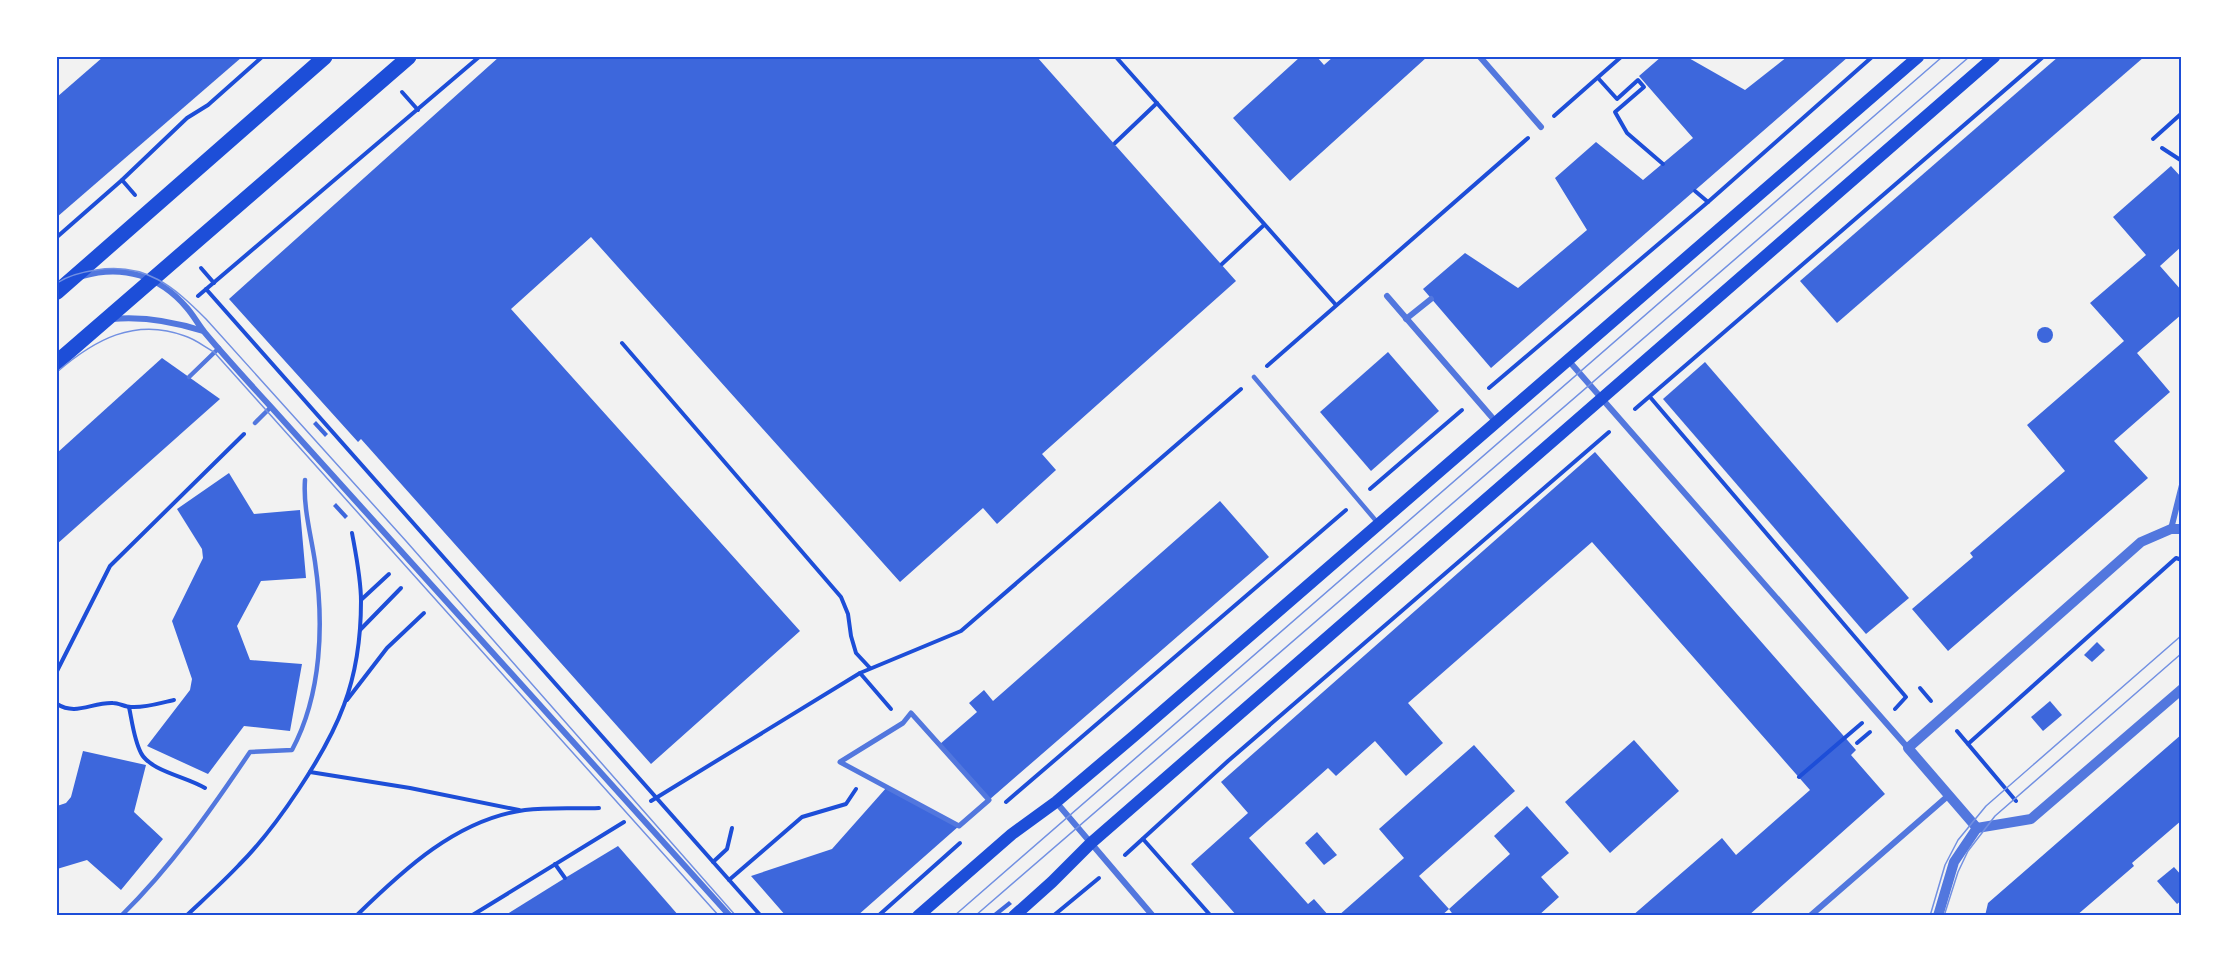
<svg xmlns="http://www.w3.org/2000/svg" width="2239" height="973" viewBox="0 0 2239 973" font-family="Ubuntu,sans-serif">
	<style>
		.building { fill: #3d67dc }
		.lines { fill: none; stroke-linecap: round; stroke-linejoin: round }
		.path { stroke: #1d4ed8; stroke-width: 4 }
		.service { stroke: #5277de; stroke-width: 4.5 }
		.pedestrian { stroke: #5277de; stroke-width: 5 }
		.minor { stroke: #5277de; stroke-width: 6 }
		.tertiary { stroke: #5277de; stroke-width: 10 }
		.secondary { stroke: #1d4ed8; stroke-width: 12 }
		.primary { stroke: #1d4ed8; stroke-width: 15 }
		.tram { stroke: #7290e2; stroke-width: 1.5 }
		.neatline { fill: none; stroke: #1d4ed8; stroke-width: 2 }
	</style>
	<rect width="100%" height="100%" fill="#f2f2f2"/>
	<!-- building -->
	<g class="building">
		<polygon points="103,57 242,57 57,217 57,97"/>
		<polygon points="499,57 1037,57 1236,281 1042,454 1056,470 997,524 983,508 900,582 591,237 511,309 800,631 651,764 361,439 358,442 229,299"/>
		<polygon points="1300,57 1317,57 1324,65 1333,57 1427,57 1290,181 1233,118"/>
		<polygon points="1661,57 1687,57 1745,90 1787,57 1848,57 1491,368 1423,289 1465,253 1518,288 1587,230 1555,178 1596,142 1643,180 1693,138 1639,76"/>
		<polygon points="2058,57 2144,57 1837,323 1800,281"/>
		<polygon points="2171,166 2182,178 2182,246 2160,266 2182,291 2182,314 2137,353 2170,392 2114,441 2148,478 1948,651 1912,609 1973,557 1970,553 2065,471 2027,425 2124,341 2090,303 2146,255 2113,217"/>
		<circle cx="2045" cy="335" r="8"/>
		<polygon points="1388,352 1439,411 1371,471 1320,412"/>
		<polygon points="162,358 220,399 57,544 57,453"/>
		<polygon points="1705,362 1909,598 1866,634 1663,399"/>
		<polygon points="316,421 328,434 325,437 313,424"/>
		<polygon points="1595,452 1856,750 1851,755 1885,794 1748,916 1632,916 1722,838 1736,855 1810,790 1592,542 1408,703 1443,743 1406,776 1375,741 1336,776 1328,768 1249,838 1308,904 1314,899 1329,916 1237,916 1191,864 1248,813 1221,782"/>
		<polygon points="229,473 254,514 300,510 306,578 261,581 237,626 250,660 302,664 290,731 244,726 208,774 147,746 190,690 192,679 172,621 203,558 202,549 177,509"/>
		<polygon points="1220,501 1269,557 989,800 940,744 977,712 969,703 984,690 993,701"/>
		<polygon points="336,503 348,516 345,519 333,506"/>
		<polygon points="2097,642 2105,650 2092,662 2084,655"/>
		<polygon points="2050,701 2062,715 2043,731 2031,717"/>
		<polygon points="2182,734 2182,820 2132,863 2134,866 2076,916 1985,916 1988,903"/>
		<polygon points="1634,740 1679,791 1610,853 1565,802"/>
		<polygon points="1474,745 1515,791 1419,876 1449,909 1510,854 1494,836 1527,806 1569,853 1541,877 1559,897 1538,916 1454,916 1449,909 1441,916 1338,916 1404,858 1379,829"/>
		<polygon points="83,751 146,765 134,812 163,839 121,890 87,860 57,869 57,806 66,803 71,797"/>
		<polygon points="887,787 959,826 857,916 786,916 751,876 832,849"/>
		<polygon points="1317,832 1337,855 1324,865 1305,843"/>
		<polygon points="618,846 679,916 504,916 565,878"/>
		<polygon points="2174,867 2182,876 2182,900 2177,904 2157,881"/>
		<polygon points="1009,901 1012,904 997,916 994,913"/>
	</g>
	<g class="lines">
		<!-- path -->
		<g class="path">
			<polyline points="1116,57 1336,305"/>
			<polyline points="1598,78 1617,99 1638,80 1644,87 1615,112 1627,133 1663,164"/>
			<polyline points="402,92 418,110"/>
			<polyline points="1554,116 1621,57"/>
			<polyline points="2153,139 2182,113"/>
			<polyline points="1115,143 1157,103"/>
			<polyline points="2162,148 2182,161"/>
			<polyline points="122,180 135,195"/>
			<polyline points="1695,191 1708,202"/>
			<polyline points="57,237 122,180 187,118 208,105 262,57"/>
			<polyline points="1222,264 1264,225"/>
			<polyline points="201,268 214,283"/>
			<polyline points="206,289 761,916"/>
			<polyline points="198,296 479,57"/>
			<polyline points="622,343 841,597 848,614 851,636 856,653 870,668"/>
			<polyline points="1267,366 1528,138"/>
			<polyline points="1489,388 1708,202 1872,57"/>
			<polyline points="1650,397 1906,697 1895,709"/>
			<polyline points="1635,409 2043,57"/>
			<polyline points="1370,489 1462,410"/>
			<polyline points="362,599 389,574"/>
			<polyline points="360,630 401,588"/>
			<polyline points="57,671 110,566 244,434"/>
			<polyline points="860,673 891,709"/>
			<polyline points="1920,688 1931,701"/>
			<polyline points="347,700 387,648 424,613"/>
			<path d="M57 704C76 716 92 702 113 703 119 703 125 707 131 707 146 708 160 703 174 700"/>
			<path d="M129 707C132 721 134 740 141 753 150 771 188 777 205 788"/>
			<polyline points="1957,731 2016,801"/>
			<polyline points="1857,743 1870,732"/>
			<polyline points="1968,744 2176,558 2182,560"/>
			<polyline points="310,772 410,788 519,810"/>
			<polyline points="1799,777 1862,723"/>
			<polyline points="651,801 860,673 961,631 1241,389"/>
			<polyline points="1006,802 1346,510"/>
			<polyline points="1143,839 1211,916"/>
			<polyline points="1125,855 1228,761 1609,432"/>
			<polyline points="713,862 727,849 732,828"/>
			<polyline points="555,864 565,878"/>
			<polyline points="729,880 802,817 846,804 856,789"/>
			<path d="M186 916C204 899 222 883 239 865 276 828 326 754 344 705 356 673 361 635 361 601 361 579 356 555 352 533"/>
			<path d="M356 916C403 870 457 819 525 810 550 807 575 809 599 808"/>
			<polyline points="471,916 624,822"/>
			<polyline points="878,916 960,843"/>
			<polyline points="1053,916 1099,878"/>
		</g>
		<!-- service -->
		<g class="service">
			<polyline points="189,377 219,348"/>
			<polyline points="1254,377 1377,522"/>
			<polyline points="255,423 271,407"/>
			<path d="M121 916C171 867 211 810 250 752L292 750C322 694 324 623 315 562 311 535 303 507 305 480"/>
		</g>
		<!-- pedestrian -->
		<polygon class="pedestrian" points="911,713 989,800 959,826 840,762 903,723"/>
		<!-- minor -->
		<g class="minor">
			<polyline points="1480,57 1541,127"/>
			<path d="M83 276C123 264 160 276 187 308 194 316 199 326 206 334 227 359 249 383 271 407L730 916"/>
			<polyline points="1387,296 1496,422"/>
			<path d="M112 319C144 316 172 321 203 331"/>
			<polyline points="1406,319 1431,299"/>
			<polyline points="1568,360 1908,748"/>
			<polyline points="2171,529 2182,485"/>
			<polyline points="1056,802 1153,916"/>
			<polyline points="1810,916 1949,795"/>
		</g>
		<!-- tertiary -->
		<g class="tertiary">
			<polyline points="1977,828 1908,748 2141,542 2171,529 2182,529"/>
			<polyline points="1977,828 2031,819 2182,689"/>
			<polyline points="1938,916 1954,862 1977,828"/>
		</g>
		<!-- secondary -->
		<g class="secondary">
			<polyline points="918,916 1012,834 1056,802 1134,736 1918,57"/>
			<polyline points="1014,916 1052,882 1091,843 1994,57"/>
		</g>
		<!-- primary -->
		<g class="primary">
			<polyline points="57,292 325,57"/>
			<polyline points="57,362 409,57"/>
		</g>
		<!-- tram -->
		<g class="tram">
			<path d="M57 283C69 275 82 272 96 270 146 262 174 287 206 319L406 541 736 916"/>
			<path d="M57 372C94 340 135 317 185 336 195 339 205 347 214 352L719 916"/>
			<polyline points="954,916 1942,57"/>
			<polyline points="975,916 1969,57"/>
			<polyline points="1930,916 1945,865 1958,840 1986,806 2182,635"/>
			<polyline points="1944,916 1958,872 1968,851 1995,816 2182,653"/>
		</g>
	</g>
	<!-- border -->
	<rect width="2239" height="973" fill="none" stroke="#ffffff" stroke-width="117"/>
	<rect x="58" y="58" width="2122" height="856" class="neatline"/>
</svg>
